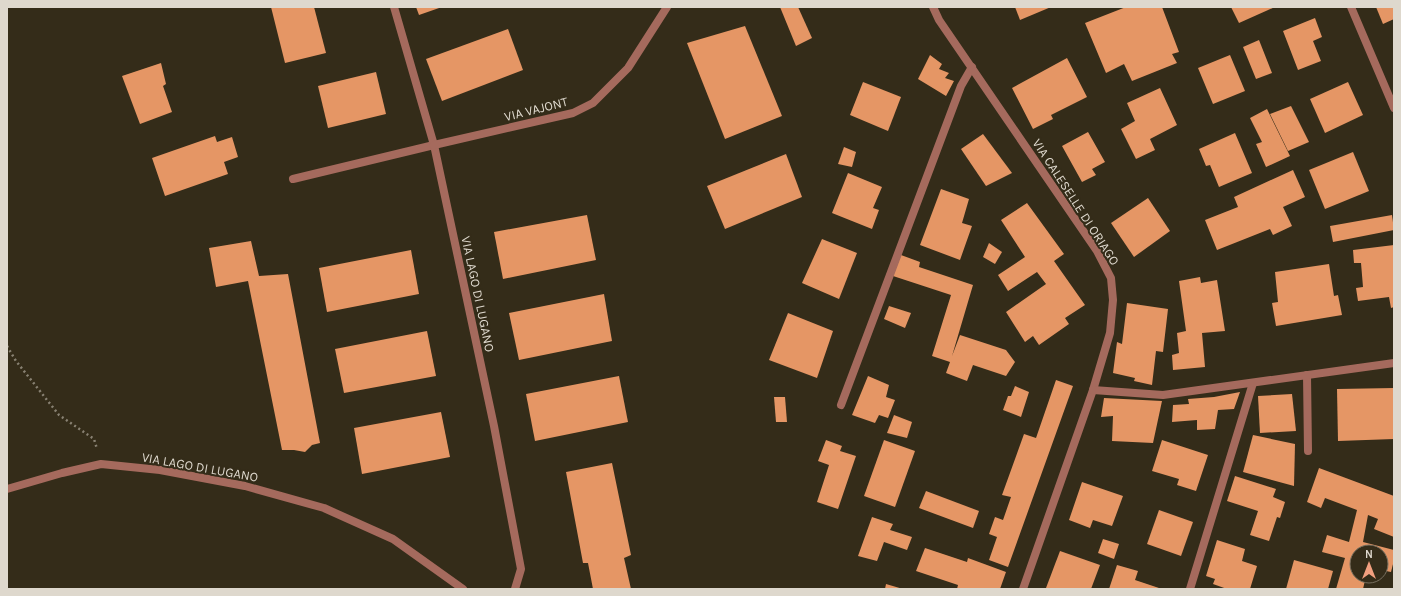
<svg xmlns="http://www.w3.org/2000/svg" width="1401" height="596" viewBox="0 0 1401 596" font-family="Karla,sans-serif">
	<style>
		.building { fill: #e59665 }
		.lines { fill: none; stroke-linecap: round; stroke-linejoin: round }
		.path { stroke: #898273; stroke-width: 2.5; stroke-dasharray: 2 3; stroke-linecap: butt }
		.service { stroke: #a56a5d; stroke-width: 8 }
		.minor { stroke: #a56a5d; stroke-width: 8 }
		.labels { text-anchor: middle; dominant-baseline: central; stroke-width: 4; stroke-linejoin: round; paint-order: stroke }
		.street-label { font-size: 13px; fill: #ded8cd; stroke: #342c19 }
	</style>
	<rect width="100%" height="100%" fill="#342c19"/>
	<!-- building -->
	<g class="building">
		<polygon points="271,7 314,7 326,53 285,63"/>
		<polygon points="416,7 442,7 419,15"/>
		<polygon points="780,7 798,7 812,38 796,46"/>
		<polygon points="1015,7 1051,7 1020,20"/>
		<polygon points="1126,7 1162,7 1179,52 1172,54 1177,63 1132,81 1124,64 1106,73 1085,23"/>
		<polygon points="1231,7 1275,7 1239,23"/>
		<polygon points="1376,7 1394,7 1394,19 1383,24"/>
		<polygon points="1315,18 1322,37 1313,41 1321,61 1298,70 1283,31"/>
		<polygon points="745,26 782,116 725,139 687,43"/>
		<polygon points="508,29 523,70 442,101 426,59"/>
		<polygon points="1259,40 1272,73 1256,79 1243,47"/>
		<polygon points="930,55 942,64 939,69 949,73 945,78 954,81 946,96 918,79"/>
		<polygon points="1230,55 1245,91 1213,104 1198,68"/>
		<polygon points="1067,58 1087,97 1051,115 1053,119 1033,129 1012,88"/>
		<polygon points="161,63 166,84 163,86 172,112 140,124 122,76"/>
		<polygon points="376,72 386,114 328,128 318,86"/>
		<polygon points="863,82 901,97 888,131 850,115"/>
		<polygon points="1348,82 1363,115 1325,133 1310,99"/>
		<polygon points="1160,88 1177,125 1150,139 1155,150 1136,159 1121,129 1135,121 1127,103"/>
		<polygon points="1291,106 1309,142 1288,151 1270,114"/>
		<polygon points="1267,109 1290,156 1266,167 1256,144 1262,142 1250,118"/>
		<polygon points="1088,132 1105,162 1092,169 1096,175 1082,182 1062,146"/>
		<polygon points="1235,133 1252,173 1219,187 1210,165 1206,166 1199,149"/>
		<polygon points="983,134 1012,173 986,186 961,149"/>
		<polygon points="215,136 217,142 232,137 238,157 224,162 228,174 165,196 152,158"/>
		<polygon points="844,147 856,152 852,167 838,164"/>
		<polygon points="1353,152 1369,191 1325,209 1309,170"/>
		<polygon points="786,154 802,197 725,229 707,186"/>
		<polygon points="1293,170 1305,197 1283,207 1292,226 1273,235 1270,229 1217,250 1205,220 1238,207 1234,197"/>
		<polygon points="848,173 882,187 873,208 879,210 872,229 832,213"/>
		<polygon points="941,189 969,199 962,223 972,226 960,260 920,245"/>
		<polygon points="1148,198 1170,231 1134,257 1111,223"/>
		<polygon points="1027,203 1064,254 1054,261 1085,305 1065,318 1069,324 1039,345 1033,336 1025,342 1006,312 1046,284 1037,272 1008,291 998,275 1025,257 1001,220"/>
		<polygon points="587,215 596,260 503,279 494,232"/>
		<polygon points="1392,215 1394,230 1333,242 1330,226"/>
		<polygon points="822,239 857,253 839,299 802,283"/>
		<polygon points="251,241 259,276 288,274 320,443 312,445 305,452 294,450 282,450 248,281 216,287 209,248"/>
		<polygon points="989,243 1002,252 995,264 983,257"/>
		<polygon points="1394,245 1394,307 1391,308 1389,297 1358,301 1356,288 1363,287 1361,263 1354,263 1353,250"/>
		<polygon points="411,250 419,294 327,312 319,268"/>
		<polygon points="901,255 920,262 919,267 973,285 952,356 960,335 1006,350 1015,362 1006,376 973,365 967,381 946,373 950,362 932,356 951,295 893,276"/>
		<polygon points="1329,264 1334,296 1338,295 1342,315 1276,326 1272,303 1278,302 1275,272"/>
		<polygon points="1200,277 1201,283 1217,280 1225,331 1202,333 1205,367 1173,370 1172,355 1179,353 1177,333 1186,331 1179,281"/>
		<polygon points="604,294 612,341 519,360 509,313"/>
		<polygon points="1127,303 1168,309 1163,352 1156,351 1152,385 1134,381 1135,378 1113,373 1117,342 1122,344"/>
		<polygon points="889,306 911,313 905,328 884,319"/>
		<polygon points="788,313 833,331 817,378 769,360"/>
		<polygon points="427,331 436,376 344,393 335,349"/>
		<polygon points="619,376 628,422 535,441 526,394"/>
		<polygon points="868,376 889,385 886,397 895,400 888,418 879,415 875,423 852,415"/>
		<polygon points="1056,380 1073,386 1008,567 989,560 997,537 989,534 995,517 1003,520 1011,497 1002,495 1024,434 1036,438"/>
		<polygon points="1015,386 1029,392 1021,417 1003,410 1008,396 1011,396"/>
		<polygon points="1394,388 1394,439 1338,441 1337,389"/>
		<polygon points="1240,392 1234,409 1218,410 1215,429 1197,430 1197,420 1172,422 1173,405 1189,404 1188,399 1214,397"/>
		<polygon points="1292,394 1296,431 1260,433 1258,396"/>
		<polygon points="774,397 785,397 787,422 776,422"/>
		<polygon points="1104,398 1162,401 1153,443 1112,441 1113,416 1101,417"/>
		<polygon points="441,412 450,457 362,474 354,428"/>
		<polygon points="894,415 912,422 907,438 887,433"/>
		<polygon points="1253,435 1295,444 1294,486 1243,472"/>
		<polygon points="826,440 842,446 840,451 856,456 838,509 817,502 829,465 818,461"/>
		<polygon points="884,440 915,451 895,507 864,496"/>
		<polygon points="1162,440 1208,455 1196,491 1177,485 1179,479 1152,471"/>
		<polygon points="612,463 631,555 624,558 631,589 593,589 588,563 583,563 566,472"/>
		<polygon points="1319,468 1394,496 1394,537 1374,529 1378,519 1368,515 1363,542 1394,550 1394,560 1391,572 1381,570 1381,552 1357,552 1357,576 1366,576 1363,589 1336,589 1345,558 1322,552 1327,535 1349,542 1357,510 1325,498 1321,508 1307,502"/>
		<polygon points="1235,476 1276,489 1273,497 1285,502 1280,518 1277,517 1269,541 1250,535 1258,511 1227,501"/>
		<polygon points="1082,482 1123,496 1112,526 1093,520 1090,528 1069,520"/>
		<polygon points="926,491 979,511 973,528 919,508"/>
		<polygon points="1159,510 1193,522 1181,556 1147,544"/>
		<polygon points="872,517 893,524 890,530 912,537 907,550 884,542 877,561 858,556"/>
		<polygon points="1103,539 1119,544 1114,559 1098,553"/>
		<polygon points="1217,540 1245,549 1242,561 1257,566 1250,589 1227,589 1213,584 1215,579 1206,576"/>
		<polygon points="925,548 967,562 968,558 1006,572 1000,589 957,589 958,585 916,571"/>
		<polygon points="1060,551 1100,565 1091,589 1046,588"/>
		<polygon points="1294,560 1333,571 1328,589 1286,589"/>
		<polygon points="1117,565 1138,571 1135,580 1162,589 1109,589"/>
		<polygon points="886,584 903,589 885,589"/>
	</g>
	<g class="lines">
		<!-- path -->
		<polyline class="path" points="7,346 16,361 59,415 94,439 97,449"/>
		<!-- service -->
		<g class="service">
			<polyline points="293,179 434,145"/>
			<polyline points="1307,375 1308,451"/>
			<polyline points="841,405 961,86 972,67"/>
			<polyline points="1190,589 1253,383"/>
		</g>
		<!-- minor -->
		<g class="minor">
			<polyline points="394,7 434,145 494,426 521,569 515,589"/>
			<polyline points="933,7 939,20 1097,251 1111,278 1113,300 1110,333 1093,390 1023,589"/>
			<polyline points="1351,7 1394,108"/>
			<polyline points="434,145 573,113 593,103 628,68 667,7"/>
			<polyline points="1093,390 1163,395 1394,363"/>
			<polyline points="7,489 62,473 101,464 160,470 245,486 324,508 393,539 463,589"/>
		</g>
	</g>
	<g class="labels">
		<!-- street labels -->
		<g class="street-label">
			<text transform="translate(536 109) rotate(-14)">VIA VAJONT</text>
			<text transform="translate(1076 202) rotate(57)">VIA CALESELLE DI ORIAGO</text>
			<text transform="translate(478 294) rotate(78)">VIA LAGO DI LUGANO</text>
			<text transform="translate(200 467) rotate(10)">VIA LAGO DI LUGANO</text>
		</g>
	</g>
	<!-- border -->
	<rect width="1401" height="596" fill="none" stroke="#ded8cd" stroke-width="16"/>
	<!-- north arrow -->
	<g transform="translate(1369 564)"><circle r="19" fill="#342c19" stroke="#787161"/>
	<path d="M0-3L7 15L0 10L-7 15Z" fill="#f2a07f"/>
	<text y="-6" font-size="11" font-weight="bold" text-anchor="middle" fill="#ded8cd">N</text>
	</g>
</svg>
